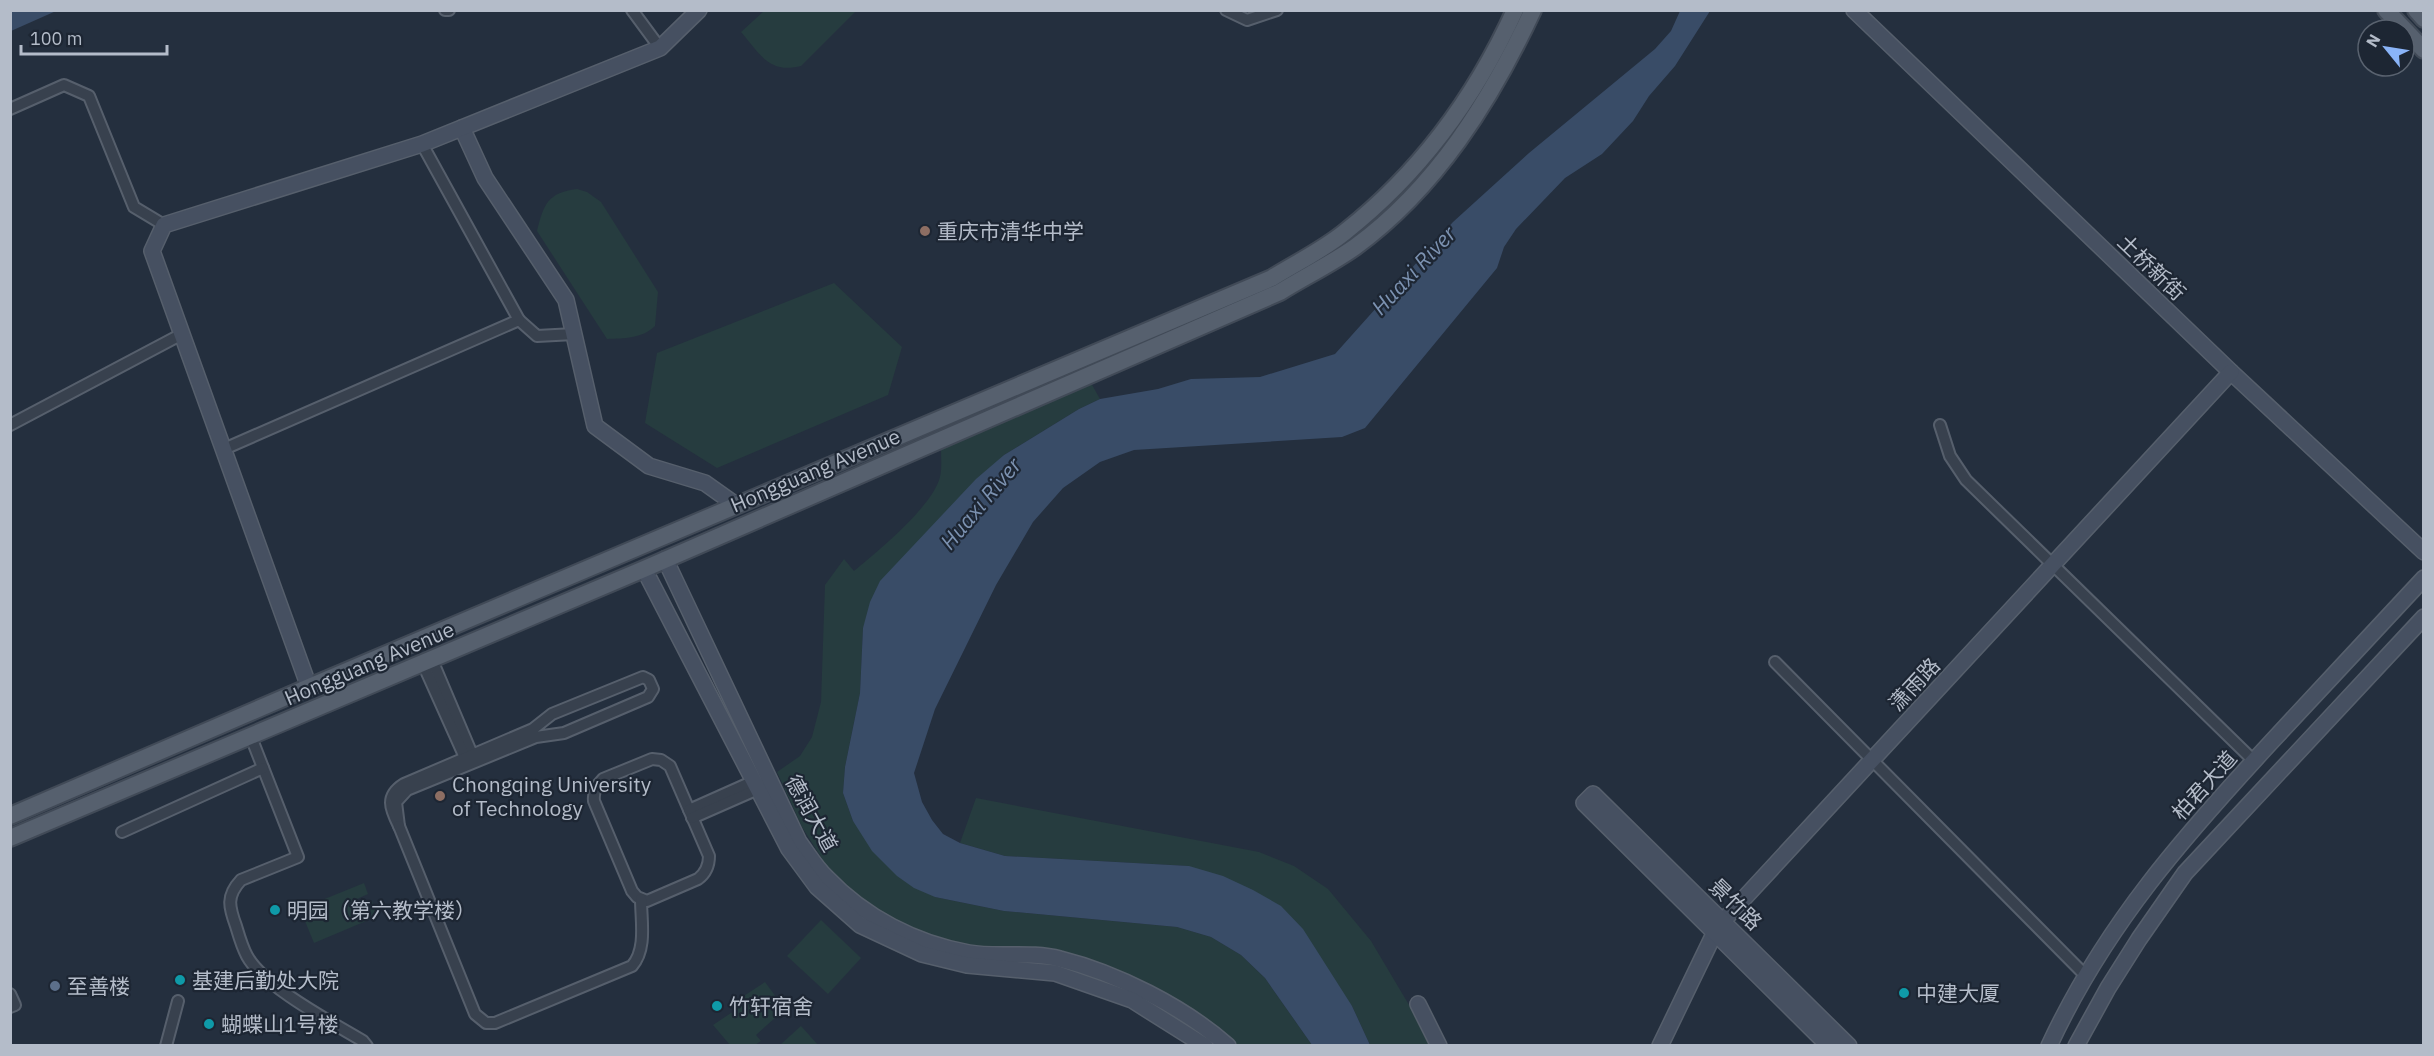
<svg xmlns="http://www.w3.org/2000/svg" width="2434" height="1056" viewBox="0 0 2434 1056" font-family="'IBM Plex Sans','Noto Sans SC',sans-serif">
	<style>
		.green { fill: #263c3f }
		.water { fill: #394c67 }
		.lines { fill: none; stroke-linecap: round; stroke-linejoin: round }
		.street-casing { stroke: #565f6c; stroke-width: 14 }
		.secondary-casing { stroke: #565f6c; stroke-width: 18 }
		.primary-casing { stroke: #414a57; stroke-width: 20 }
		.street { stroke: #38414e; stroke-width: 10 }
		.secondary { stroke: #465061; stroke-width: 15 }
		.primary { stroke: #56606e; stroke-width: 16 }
		.education-dot { fill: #8d6e63; stroke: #1d2633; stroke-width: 2 }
		.culture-dot { fill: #0f9aa8; stroke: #1d2633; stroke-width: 2 }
		.service-dot { fill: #5c6f8a; stroke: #1d2633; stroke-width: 2 }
		.labels { text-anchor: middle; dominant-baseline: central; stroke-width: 4.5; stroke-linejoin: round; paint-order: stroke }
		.poi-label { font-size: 21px; fill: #b4bcc9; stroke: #1d2633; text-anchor: start }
		.street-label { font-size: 21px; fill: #b4bcc9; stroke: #1d2633 }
		.water-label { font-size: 22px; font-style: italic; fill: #7c92b1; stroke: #1d2633 }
	</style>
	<rect width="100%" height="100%" fill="#242f3e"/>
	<!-- green -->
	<g class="green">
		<path d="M764 11V10L856 11 801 66C769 74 760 54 741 32Z"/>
		<path d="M577 189 587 192 601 202 658 292 655 326C641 339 625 338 607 339L537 231C544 203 548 193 577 189Z"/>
		<polygon points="834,283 902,347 888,395 717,468 645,423 657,353"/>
		<path d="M1091 383 1100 399 1079 409 1004 455 863 628 860 693 845 767 843 793 853 821 935 897 1004 911 1177 927 1211 937 1241 955 1265 978 1312 1045H1236L1210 1022 1137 980 969 947 925 934 870 908 831 873 802 827 777 772 800 756 812 737 821 702 825 585 844 559 854 571C877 552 933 506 940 477 942 469 941 457 941 449Z"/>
		<polygon points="976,798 1259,852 1294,866 1328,889 1371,941 1412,1010 1429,1045 1370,1045 1352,1006 1189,866 1005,856 960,843"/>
		<polygon points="364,883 368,894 357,899 360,906 372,901 378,916 314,943 300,909"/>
		<polygon points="821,920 861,958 828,994 787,956"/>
		<polygon points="765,982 785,1009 756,1035 761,1041 755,1045 730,1045 713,1025 737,1009 733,1003"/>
		<polygon points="801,1026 818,1045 780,1045"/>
	</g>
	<!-- water -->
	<g class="water">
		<polygon points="11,10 56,10 56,11 11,31"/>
		<polygon points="1680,11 1710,11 1675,66 1649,96 1633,121 1602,154 1565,178 1516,229 1504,247 1497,268 1365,428 1342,437 1134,450 1100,462 1063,488 1033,522 996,585 935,709 914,773 922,802 932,820 943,834 960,843 1005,856 1189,866 1223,876 1253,890 1281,906 1303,929 1352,1006 1370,1045 1312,1045 1265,978 1241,955 1211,937 1177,927 1004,911 935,897 914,888 897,876 872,851 853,821 843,793 845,767 860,693 863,628 870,602 880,581 976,479 1004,455 1079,409 1100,399 1158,389 1191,379 1260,377 1335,354 1453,222 1529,153 1655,49 1671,31"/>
	</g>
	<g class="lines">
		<defs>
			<g id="street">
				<polyline points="445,10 449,10"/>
				<polyline points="632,10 660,48"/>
				<polyline points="1226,10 1247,20 1277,10"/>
				<polyline points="10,109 64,85 89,96 134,207 164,225"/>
				<polyline points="519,320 537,336 574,334"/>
				<polyline points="10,425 182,334"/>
				<polyline points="1940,425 1950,456 1966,480 2254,761"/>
				<polyline points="224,449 519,320 422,144"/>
				<polyline points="432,660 474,759"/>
				<polyline points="1775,662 2085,975"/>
				<polyline points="423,664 467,762"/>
				<path d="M643 677 649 680 653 689 648 697 564 733 536 737 407 790 396 802 399 826C390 808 385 796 404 784L533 729 552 714Z"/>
				<path d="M251 737 298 857 241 880C226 896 229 907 236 926 239 936 242 947 247 956 264 987 333 1023 363 1041L367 1046"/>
				<path d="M652 759 661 760 670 766 709 856C709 866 706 873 698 879L647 901 637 897 632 891 594 801C593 792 596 786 603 779Z"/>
				<polyline points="689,810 754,781"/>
				<polyline points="692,818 758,789"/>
				<path d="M399 826 475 1014 486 1023H495L632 966C647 949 641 921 641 899"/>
				<polyline points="122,832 263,768"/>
				<polyline points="10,994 15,1005 10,1007"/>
				<polyline points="166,1046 178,1001"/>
			</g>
			<g id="secondary">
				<polyline points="1854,10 2231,372 2424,552"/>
				<polyline points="462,128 485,178 566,300 595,426 649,466 705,483 736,505"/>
				<path d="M665 559 799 842C808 854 816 868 827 878 864 917 916 944 969 953 998 958 1031 951 1060 959 1116 973 1184 1007 1228 1046"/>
				<polyline points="644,569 789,849 817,887 860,925 922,954 967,965 1055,973 1132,1000 1205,1046"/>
				<polyline points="309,687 152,251 164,225 422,144 660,48 699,10"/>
				<polyline points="1418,1004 1439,1046"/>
				<polyline points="1660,1046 1715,932 1723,921 2231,372"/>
				<polyline points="1829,1046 1584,803 1593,794 1849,1046"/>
				<path d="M2049 1046C2105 925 2185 835 2274 739 2324 685 2374 632 2424 578"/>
				<polyline points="2076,1046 2108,988 2139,939 2185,873 2424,617"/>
			</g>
			<g id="primary">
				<polyline points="2386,10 2424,50"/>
				<polyline points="2416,10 2424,19"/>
				<path d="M10 816 309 687 1272 278C1296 263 1323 250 1345 232 1421 172 1475 98 1515 10"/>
				<path d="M10 838 644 569 1280 292C1304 277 1331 264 1355 247 1436 188 1491 100 1533 10"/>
			</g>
		</defs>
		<!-- street casing -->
		<use href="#street" class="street-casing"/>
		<!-- secondary casing -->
		<use href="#secondary" class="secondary-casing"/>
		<!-- primary casing -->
		<use href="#primary" class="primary-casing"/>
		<!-- street -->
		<use href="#street" class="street"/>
		<!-- secondary -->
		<use href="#secondary" class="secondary"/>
		<!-- primary -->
		<use href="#primary" class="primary"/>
	</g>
	<!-- markers -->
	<g class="education-dot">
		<circle cx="925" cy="231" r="6"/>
		<circle cx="440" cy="796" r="6"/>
	</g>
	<g class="culture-dot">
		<circle cx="275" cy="910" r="6"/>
		<circle cx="180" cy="980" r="6"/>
		<circle cx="1904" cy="993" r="6"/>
		<circle cx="717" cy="1006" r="6"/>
		<circle cx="209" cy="1024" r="6"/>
	</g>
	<circle class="service-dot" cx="55" cy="986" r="6"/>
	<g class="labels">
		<!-- poi labels -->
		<g class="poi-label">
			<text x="937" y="231">重庆市清华中学</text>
			<text x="452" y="784">Chongqing University<tspan x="452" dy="24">of Technology</tspan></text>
			<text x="287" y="910">明园（第六教学楼）</text>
			<text x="192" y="980">基建后勤处大院</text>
			<text x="67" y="986">至善楼</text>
			<text x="1916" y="993">中建大厦</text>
			<text x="729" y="1006">竹轩宿舍</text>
			<text x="221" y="1024">蝴蝶山1号楼</text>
		</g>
		<!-- street labels -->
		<g class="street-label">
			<text transform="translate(2152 267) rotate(44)">土桥新街</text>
			<text transform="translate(815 470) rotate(-23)">Hongguang Avenue</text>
			<text transform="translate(369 663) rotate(-23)">Hongguang Avenue</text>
			<text transform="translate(1914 684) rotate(-47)">潇雨路</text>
			<text transform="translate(2204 785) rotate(-48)">柏君大道</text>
			<text transform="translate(812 813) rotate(61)">德润大道</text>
			<text transform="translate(1736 904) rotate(44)">景竹路</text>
		</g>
		<!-- water labels -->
		<g class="water-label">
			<text transform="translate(1413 270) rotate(-47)">Huaxi River</text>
			<text transform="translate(980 503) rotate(-50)">Huaxi River</text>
		</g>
	</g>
	<!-- border -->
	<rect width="2434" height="1056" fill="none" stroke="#b4bcc9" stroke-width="24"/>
	<!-- north arrow -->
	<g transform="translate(2386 48) rotate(300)"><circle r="28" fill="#1d2633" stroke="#59626f" stroke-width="1.5"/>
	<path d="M0-4.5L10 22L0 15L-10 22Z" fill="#8ab4f8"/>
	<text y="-9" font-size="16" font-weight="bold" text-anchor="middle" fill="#b4bcc9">N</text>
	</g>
	<!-- scale -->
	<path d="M21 45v9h146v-9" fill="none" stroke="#b4bcc9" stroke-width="3"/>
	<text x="30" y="45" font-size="18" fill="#b4bcc9" stroke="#1d2633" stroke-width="4.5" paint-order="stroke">100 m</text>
</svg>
